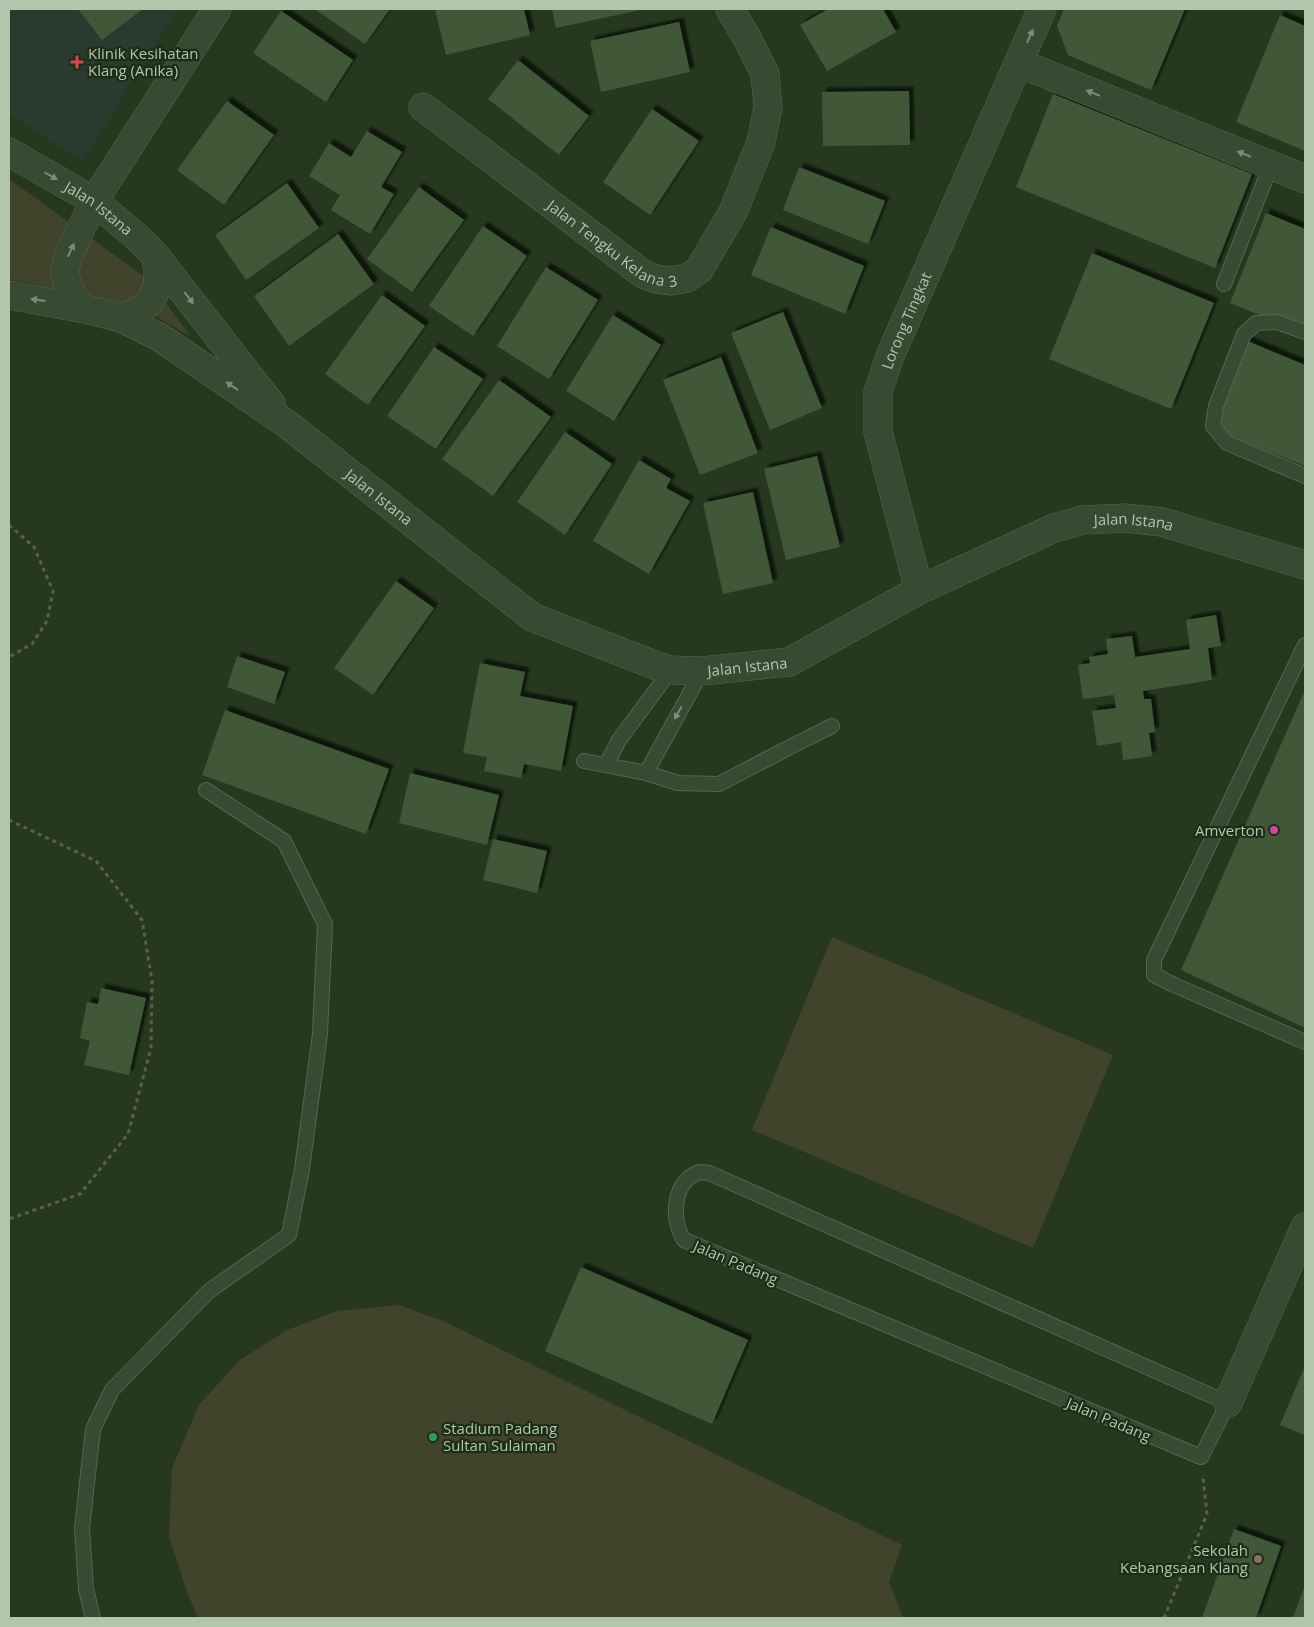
<svg xmlns="http://www.w3.org/2000/svg" width="1314" height="1627" viewBox="0 0 1314 1627" font-family="'Open Sans',sans-serif">
	<style>
		.medical { fill: #2b3a2f }
		.green { fill: #41432a }
		.building { fill: #405837; filter: url(#shadow) }
		.lines { fill: none; stroke-linecap: round; stroke-linejoin: round }
		.lane-casing { stroke: #556750; stroke-width: 16 }
		.street-casing { stroke: #556750; stroke-width: 29 }
		.path { stroke: #596147; stroke-width: 3; stroke-dasharray: 4 4; stroke-linecap: butt }
		.lane { stroke: #384a32; stroke-width: 14 }
		.street { stroke: #384a32; stroke-width: 28 }
		.oneway { fill: #7b8e75 }
		.health-dot { fill: #e0444e; stroke: #1d2e18; stroke-width: 2 }
		.hotel-dot { fill: #d1479c; stroke: #1d2e18; stroke-width: 2 }
		.leisure-dot { fill: #2e9e5b; stroke: #1d2e18; stroke-width: 2 }
		.education-dot { fill: #8d6e63; stroke: #1d2e18; stroke-width: 2 }
		.labels { text-anchor: middle; dominant-baseline: central; stroke-width: 4.5; stroke-linejoin: round; paint-order: stroke }
		.poi-label { font-size: 15px; fill: #b2c6ac; stroke: #1d2e18; text-anchor: start }
		.street-label { font-size: 15px; fill: #b2c6ac; stroke: #1d2e18 }
	</style>
	<defs>
		<filter id="shadow"><feDropShadow dx="4.5" dy="-4.5" stdDeviation="1" flood-color="#0009"/></filter>
	</defs>
	<rect width="100%" height="100%" fill="#26391f"/>
	<!-- medical -->
	<polygon class="medical" points="9,9 178,9 83,161 9,114"/>
	<!-- green -->
	<g class="green">
		<polygon points="9,179 149,280 191,337 140,307 9,279"/>
		<polygon points="832,937 1113,1055 1033,1248 752,1130"/>
		<polygon points="399,1305 443,1321 902,1545 889,1582 903,1618 198,1618 187,1592 169,1537 172,1468 199,1405 240,1360 287,1330 337,1311"/>
	</g>
	<!-- building -->
	<g class="building">
		<polygon points="78,9 143,9 102,40"/>
		<polygon points="315,9 390,9 365,44"/>
		<polygon points="435,9 524,9 530,35 446,55"/>
		<polygon points="552,9 640,9 640,10 556,28"/>
		<polygon points="828,9 883,9 896,32 827,71 800,25"/>
		<polygon points="1064,9 1185,9 1151,90 1068,55 1057,26"/>
		<polygon points="281,11 353,60 326,102 253,53"/>
		<polygon points="1280,15 1305,26 1305,151 1236,122"/>
		<polygon points="679,22 690,72 601,92 590,41"/>
		<polygon points="518,60 589,116 559,155 488,99"/>
		<polygon points="909,91 910,145 823,146 822,92"/>
		<polygon points="1053,94 1252,174 1215,268 1016,187"/>
		<polygon points="227,101 274,135 224,205 177,170"/>
		<polygon points="652,109 699,141 650,215 603,182"/>
		<polygon points="367,131 402,152 381,187 394,194 370,234 331,210 340,195 309,176 329,143 351,157"/>
		<polygon points="799,167 885,201 868,244 783,210"/>
		<polygon points="287,183 319,228 246,280 215,235"/>
		<polygon points="419,187 464,220 412,292 367,259"/>
		<polygon points="1266,213 1305,229 1305,334 1230,303"/>
		<polygon points="483,226 527,256 473,336 429,306"/>
		<polygon points="771,227 864,266 845,314 751,275"/>
		<polygon points="338,234 374,284 289,346 254,296"/>
		<polygon points="1092,253 1214,303 1171,409 1049,359"/>
		<polygon points="546,267 598,300 549,379 497,346"/>
		<polygon points="382,295 425,326 368,405 325,374"/>
		<polygon points="783,312 822,408 770,430 731,333"/>
		<polygon points="613,315 661,345 614,421 566,391"/>
		<polygon points="1245,340 1305,365 1305,466 1211,428"/>
		<polygon points="434,347 483,379 436,449 387,416"/>
		<polygon points="721,357 758,453 700,475 663,380"/>
		<polygon points="499,380 551,417 493,496 442,459"/>
		<polygon points="565,432 612,464 565,535 517,502"/>
		<polygon points="817,456 840,547 786,560 764,469"/>
		<polygon points="639,460 671,479 666,488 690,501 649,574 593,541"/>
		<polygon points="753,492 773,583 723,594 703,503"/>
		<polygon points="396,581 434,608 373,695 334,668"/>
		<polygon points="1216,615 1221,646 1208,648 1212,680 1143,691 1144,699 1151,699 1155,732 1149,733 1152,756 1123,760 1121,742 1097,746 1092,711 1116,708 1114,695 1083,699 1078,665 1090,663 1089,657 1108,654 1106,639 1132,636 1135,657 1190,649 1186,620"/>
		<polygon points="237,656 285,672 274,704 227,687"/>
		<polygon points="480,663 525,672 520,696 573,706 561,771 524,764 521,778 484,771 487,757 463,753"/>
		<polygon points="1305,690 1305,1028 1181,970"/>
		<polygon points="225,710 389,769 366,834 202,775"/>
		<polygon points="410,773 499,795 487,845 399,823"/>
		<polygon points="493,839 547,851 537,893 483,880"/>
		<polygon points="101,988 146,998 129,1075 84,1065 90,1041 80,1038 87,1002 98,1004"/>
		<polygon points="581,1267 748,1340 712,1424 545,1351"/>
		<polygon points="1305,1366 1305,1435 1280,1425"/>
		<polygon points="1234,1529 1281,1546 1256,1618 1202,1618"/>
		<polygon points="1305,1585 1305,1618 1293,1618"/>
	</g>
	<g class="lines">
		<defs>
			<g id="lane">
				<polyline points="1224,284 1271,165"/>
				<polyline points="1305,332 1277,322 1256,323 1244,334 1216,406 1213,426 1227,443 1305,476"/>
				<polyline points="1305,645 1154,960 1154,975 1172,984 1305,1042"/>
				<polyline points="584,761 646,773 678,783 719,784 794,745 832,726"/>
				<polyline points="606,765 619,740 671,670"/>
				<polyline points="646,773 702,671"/>
				<path d="M700 1172 709 1173 1228 1403 1201 1457 684 1240C670 1219 673 1180 700 1172Z"/>
				<polyline points="93,1618 86,1589 82,1528 93,1429 112,1390 209,1291 289,1235 302,1169 320,1034 325,924 284,841 206,790"/>
			</g>
			<g id="street">
				<polyline points="1019,63 1305,179"/>
				<path id="s1" d="M423 107 643 274 656 279 670 281 687 278 699 270 733 212 761 142 768 107 765 74 748 40 730 9"/>
				<path id="s2" d="M9 152 94 201 138 238 154 254 271 404"/>
				<path id="s3" d="M9 295 85 309 121 318 161 338 287 424 532 617 657 666 671 670 702 671 789 662 919 590 1054 528 1083 520 1125 518 1162 522 1305 565"/>
				<polyline points="85,309 75,299 68,287 65,273 67,259 94,201 217,9"/>
				<path d="M121 318C154 308 165 287 154 254"/>
				<path id="s4" d="M919 590 878 432V392L890 356 1042 9"/>
				<polyline points="1228,1403 1305,1227"/>
			</g>
		</defs>
		<!-- lane casing -->
		<use href="#lane" class="lane-casing"/>
		<!-- street casing -->
		<use href="#street" class="street-casing"/>
		<!-- path -->
		<g class="path">
			<polyline points="9,525 34,547 53,591 47,621 32,644 9,657"/>
			<polyline points="9,820 96,861 142,920 152,981 151,1048 128,1134 80,1194 9,1219"/>
			<polyline points="1164,1618 1207,1514 1203,1478"/>
		</g>
		<!-- lane -->
		<use href="#lane" class="lane"/>
		<!-- street -->
		<use href="#street" class="street"/>
	</g>
	<!-- one-way arrows -->
	<defs><path id="oneway-solid" d="M-6-.8H1V-3.2L6.5 0L1 3.2V.8H-6Z" transform="scale(1.25)"/></defs>
	<g class="oneway">
		<use href="#oneway-solid" transform="translate(1030 36) rotate(-67)"/>
		<use href="#oneway-solid" transform="translate(1093 93) rotate(-158)"/>
		<use href="#oneway-solid" transform="translate(1244 154) rotate(-158)"/>
		<use href="#oneway-solid" transform="translate(51 176) rotate(30)"/>
		<use href="#oneway-solid" transform="translate(71 250) rotate(-65)"/>
		<use href="#oneway-solid" transform="translate(189 298) rotate(52)"/>
		<use href="#oneway-solid" transform="translate(38 300) rotate(-172)"/>
		<use href="#oneway-solid" transform="translate(232 386) rotate(-146)"/>
		<use href="#oneway-solid" transform="translate(678 713) rotate(119)"/>
	</g>
	<!-- markers -->
	<path class="health-dot" d="M74.5 54.5h5v5h5v5h-5v5h-5v-5h-5v-5h5z"/>
	<circle class="hotel-dot" cx="1274" cy="830" r="5"/>
	<circle class="leisure-dot" cx="433" cy="1437" r="5"/>
	<circle class="education-dot" cx="1258" cy="1559" r="5"/>
	<g class="labels">
		<!-- poi labels -->
		<g class="poi-label">
			<text x="88" y="53">Klinik Kesihatan<tspan x="88" dy="17">Klang (Anika)</tspan></text>
			<text x="1264" y="830" text-anchor="end">Amverton</text>
			<text x="443" y="1428">Stadium Padang<tspan x="443" dy="17">Sultan Sulaiman</tspan></text>
			<text x="1248" y="1550" text-anchor="end">Sekolah<tspan x="1248" dy="17">Kebangsaan Klang</tspan></text>
		</g>
		<!-- street labels -->
		<g class="street-label">
			<text stroke="none"><textPath href="#s2" startOffset="106">Jalan Istana</textPath></text>
			<text stroke="none"><textPath href="#s1" startOffset="235">Jalan Tengku Kelana 3</textPath></text>
			<text stroke="none"><textPath href="#s4" startOffset="280">Lorong Tingkat</textPath></text>
			<text stroke="none"><textPath href="#s3" startOffset="429">Jalan Istana</textPath></text>
			<text stroke="none"><textPath href="#s3" startOffset="1269">Jalan Istana</textPath></text>
			<text stroke="none"><textPath href="#s3" startOffset="849">Jalan Istana</textPath></text>
			<text transform="translate(736 1262) rotate(23)">Jalan Padang</text>
			<text transform="translate(1109 1419) rotate(23)">Jalan Padang</text>
		</g>
	</g>
	<!-- border -->
	<rect width="1314" height="1627" fill="none" stroke="#b2c6ac" stroke-width="20"/>
</svg>
